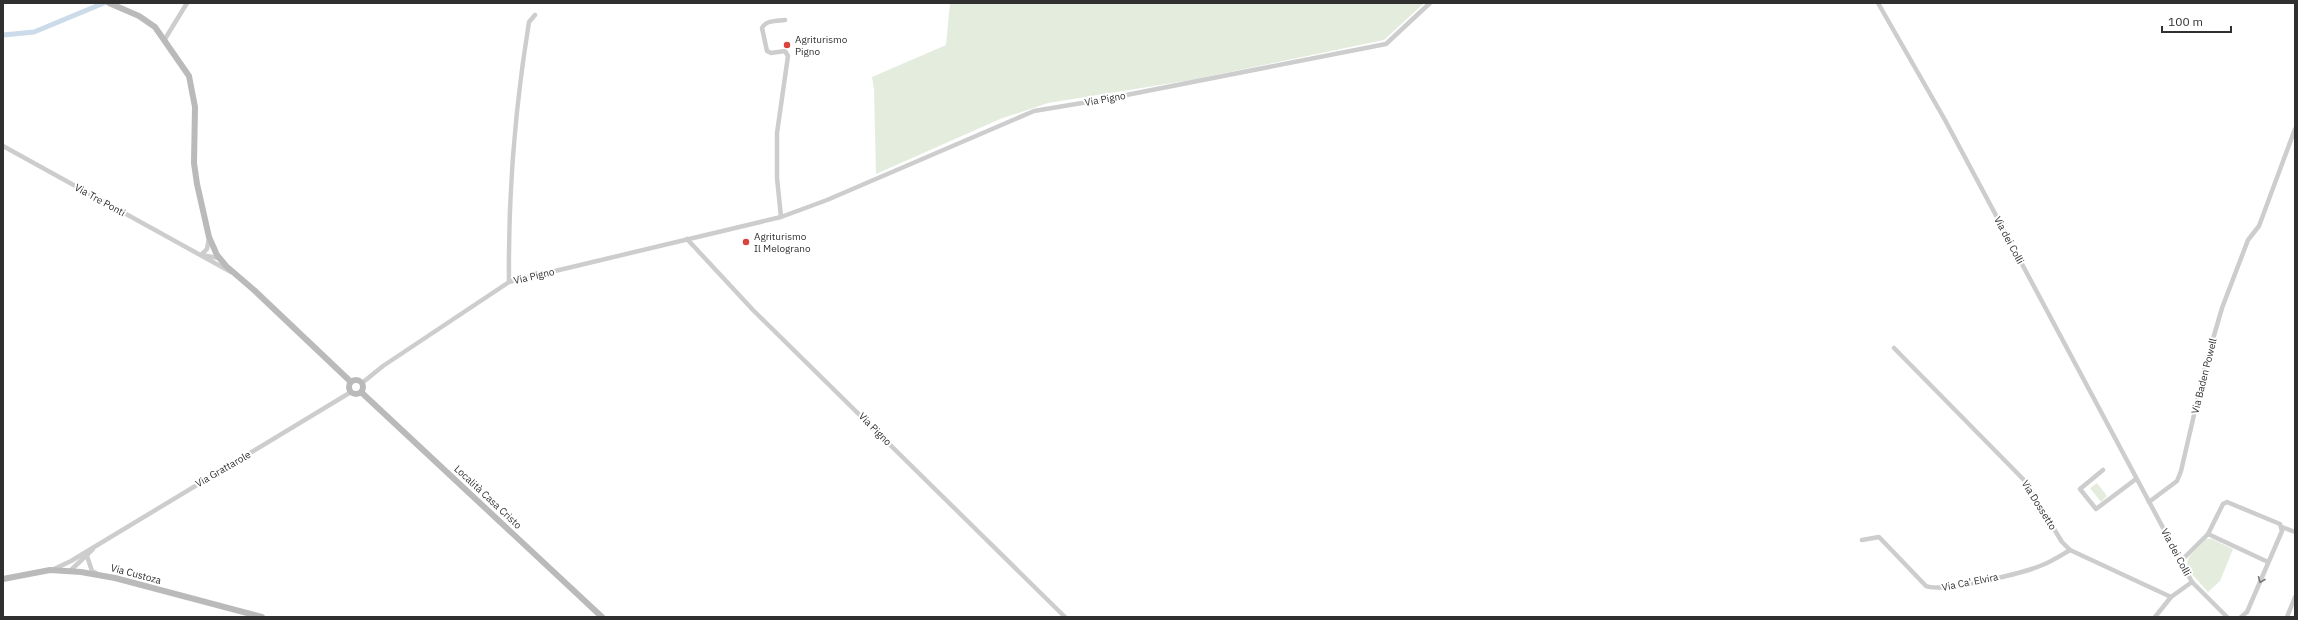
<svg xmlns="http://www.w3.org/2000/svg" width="2298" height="620" viewBox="0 0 2298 620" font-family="'IBM Plex Sans',sans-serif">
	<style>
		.green { fill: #e4ecde }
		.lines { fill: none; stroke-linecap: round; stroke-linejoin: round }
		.canal { stroke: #ccdbea; stroke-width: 5 }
		.street { stroke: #cdcdcd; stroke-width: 4.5 }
		.secondary { stroke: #bababa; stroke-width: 6 }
		.oneway { stroke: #777 }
		.poi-dot { fill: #da443e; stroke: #fff; stroke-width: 1.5 }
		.labels { text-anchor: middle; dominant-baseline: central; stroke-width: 4; stroke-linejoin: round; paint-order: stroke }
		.poi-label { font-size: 10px; fill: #303030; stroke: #fff; text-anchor: start }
		.street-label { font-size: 10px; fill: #303030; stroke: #fff }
	</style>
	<rect width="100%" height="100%" fill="#fff"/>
	<!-- green -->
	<g class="green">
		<polygon points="950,3 1423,3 1423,4 1384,40 1191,80 1048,103 1000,119 876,174 874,89 872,77 946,45"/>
		<polygon points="2097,483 2107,496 2101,502 2090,488"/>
		<path d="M2206 539H2212L2233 549 2220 581 2208 592C2183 563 2178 567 2206 539Z"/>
	</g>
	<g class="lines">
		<!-- canal -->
		<polyline class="canal" points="3,35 34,32 104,3"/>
		<!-- street -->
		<g class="street">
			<polyline points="1878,3 1945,120 2192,582 2227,617"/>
			<polyline points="165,39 187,3"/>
			<polyline points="3,146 231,272"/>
			<path d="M781 217 777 178V133L788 56 785 51 771 53 767 51 762 28C766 20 777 21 785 20"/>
			<polyline points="687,239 753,310 1065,617"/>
			<polyline points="201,255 219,258"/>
			<polyline points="201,255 207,249 209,238"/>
			<path d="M509 282C508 195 515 108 529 22L535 15"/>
			<polyline points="1894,348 2024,480 2062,542 2070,550 2171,597"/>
			<polyline points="362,383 383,366 509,282 781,217 827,200 1034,111 1106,99 1386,44 1430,3"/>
			<polyline points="2103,470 2080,489 2096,509 2136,479"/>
			<polyline points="2149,502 2177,481 2181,471 2206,363 2222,308 2248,240 2259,226 2295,129"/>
			<polyline points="2282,527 2295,532"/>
			<polyline points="2208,534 2268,562"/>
			<path d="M1862 540 1879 537 1926 586C1941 593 2023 573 2040 566 2051 562 2060 556 2070 550"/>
			<polyline points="87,556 92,571 96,573"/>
			<polyline points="2181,561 2208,534 2223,504 2227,502 2280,524 2282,531 2247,612 2241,617"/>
			<polyline points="52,570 71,561 351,392"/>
			<polyline points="70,571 93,549"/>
			<polyline points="2155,617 2171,597 2192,582"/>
			<polyline points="2287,617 2295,597"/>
		</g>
		<!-- secondary -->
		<g class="secondary">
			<polyline points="109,3 139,16 155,27 189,76 195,107 194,163 197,184 209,237 217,255 226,266 254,290 351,382"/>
			<circle cx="356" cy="387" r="7"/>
			<polyline points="361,392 602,617"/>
			<polyline points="3,579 50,570 81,572 115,578 262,617"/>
		</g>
	</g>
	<!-- one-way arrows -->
	<defs><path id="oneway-chevron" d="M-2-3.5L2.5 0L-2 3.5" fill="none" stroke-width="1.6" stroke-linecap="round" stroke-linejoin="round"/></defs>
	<use class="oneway" href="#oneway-chevron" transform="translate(2261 580) rotate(112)"/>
	<!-- markers -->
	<g class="poi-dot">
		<circle cx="787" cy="45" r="4"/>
		<circle cx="746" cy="242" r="4"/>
	</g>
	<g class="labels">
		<!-- poi labels -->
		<g class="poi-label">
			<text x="795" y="39">Agriturismo<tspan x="795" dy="12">Pigno</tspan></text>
			<text x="754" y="236">Agriturismo<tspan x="754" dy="12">Il Melograno</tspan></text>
		</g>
		<!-- street labels -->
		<g class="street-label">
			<text transform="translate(1105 99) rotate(-10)">Via Pigno</text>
			<text transform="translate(100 200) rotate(29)">Via Tre Ponti</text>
			<text transform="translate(2009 240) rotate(62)">Via dei Colli</text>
			<text transform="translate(534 276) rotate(-13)">Via Pigno</text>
			<text transform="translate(2204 376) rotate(-76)">Via Baden Powell</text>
			<text transform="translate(875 429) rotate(45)">Via Pigno</text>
			<text transform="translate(223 469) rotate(-30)">Via Grattarole</text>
			<text transform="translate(488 497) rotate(43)">Località Casa Cristo</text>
			<text transform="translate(2039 505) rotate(58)">Via Dossetto</text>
			<text transform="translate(2176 552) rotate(62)">Via dei Colli</text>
			<text transform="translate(136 574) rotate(15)">Via Custoza</text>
			<text transform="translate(1970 582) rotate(-11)">Via Ca' Elvira</text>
		</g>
	</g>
	<!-- border -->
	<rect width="2298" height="620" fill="none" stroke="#303030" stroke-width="8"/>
	<!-- scale -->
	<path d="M2162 26v6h69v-6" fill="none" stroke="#303030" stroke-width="2"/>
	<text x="2168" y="26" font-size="12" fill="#303030" stroke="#ffffff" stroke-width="3" paint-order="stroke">100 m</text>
</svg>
